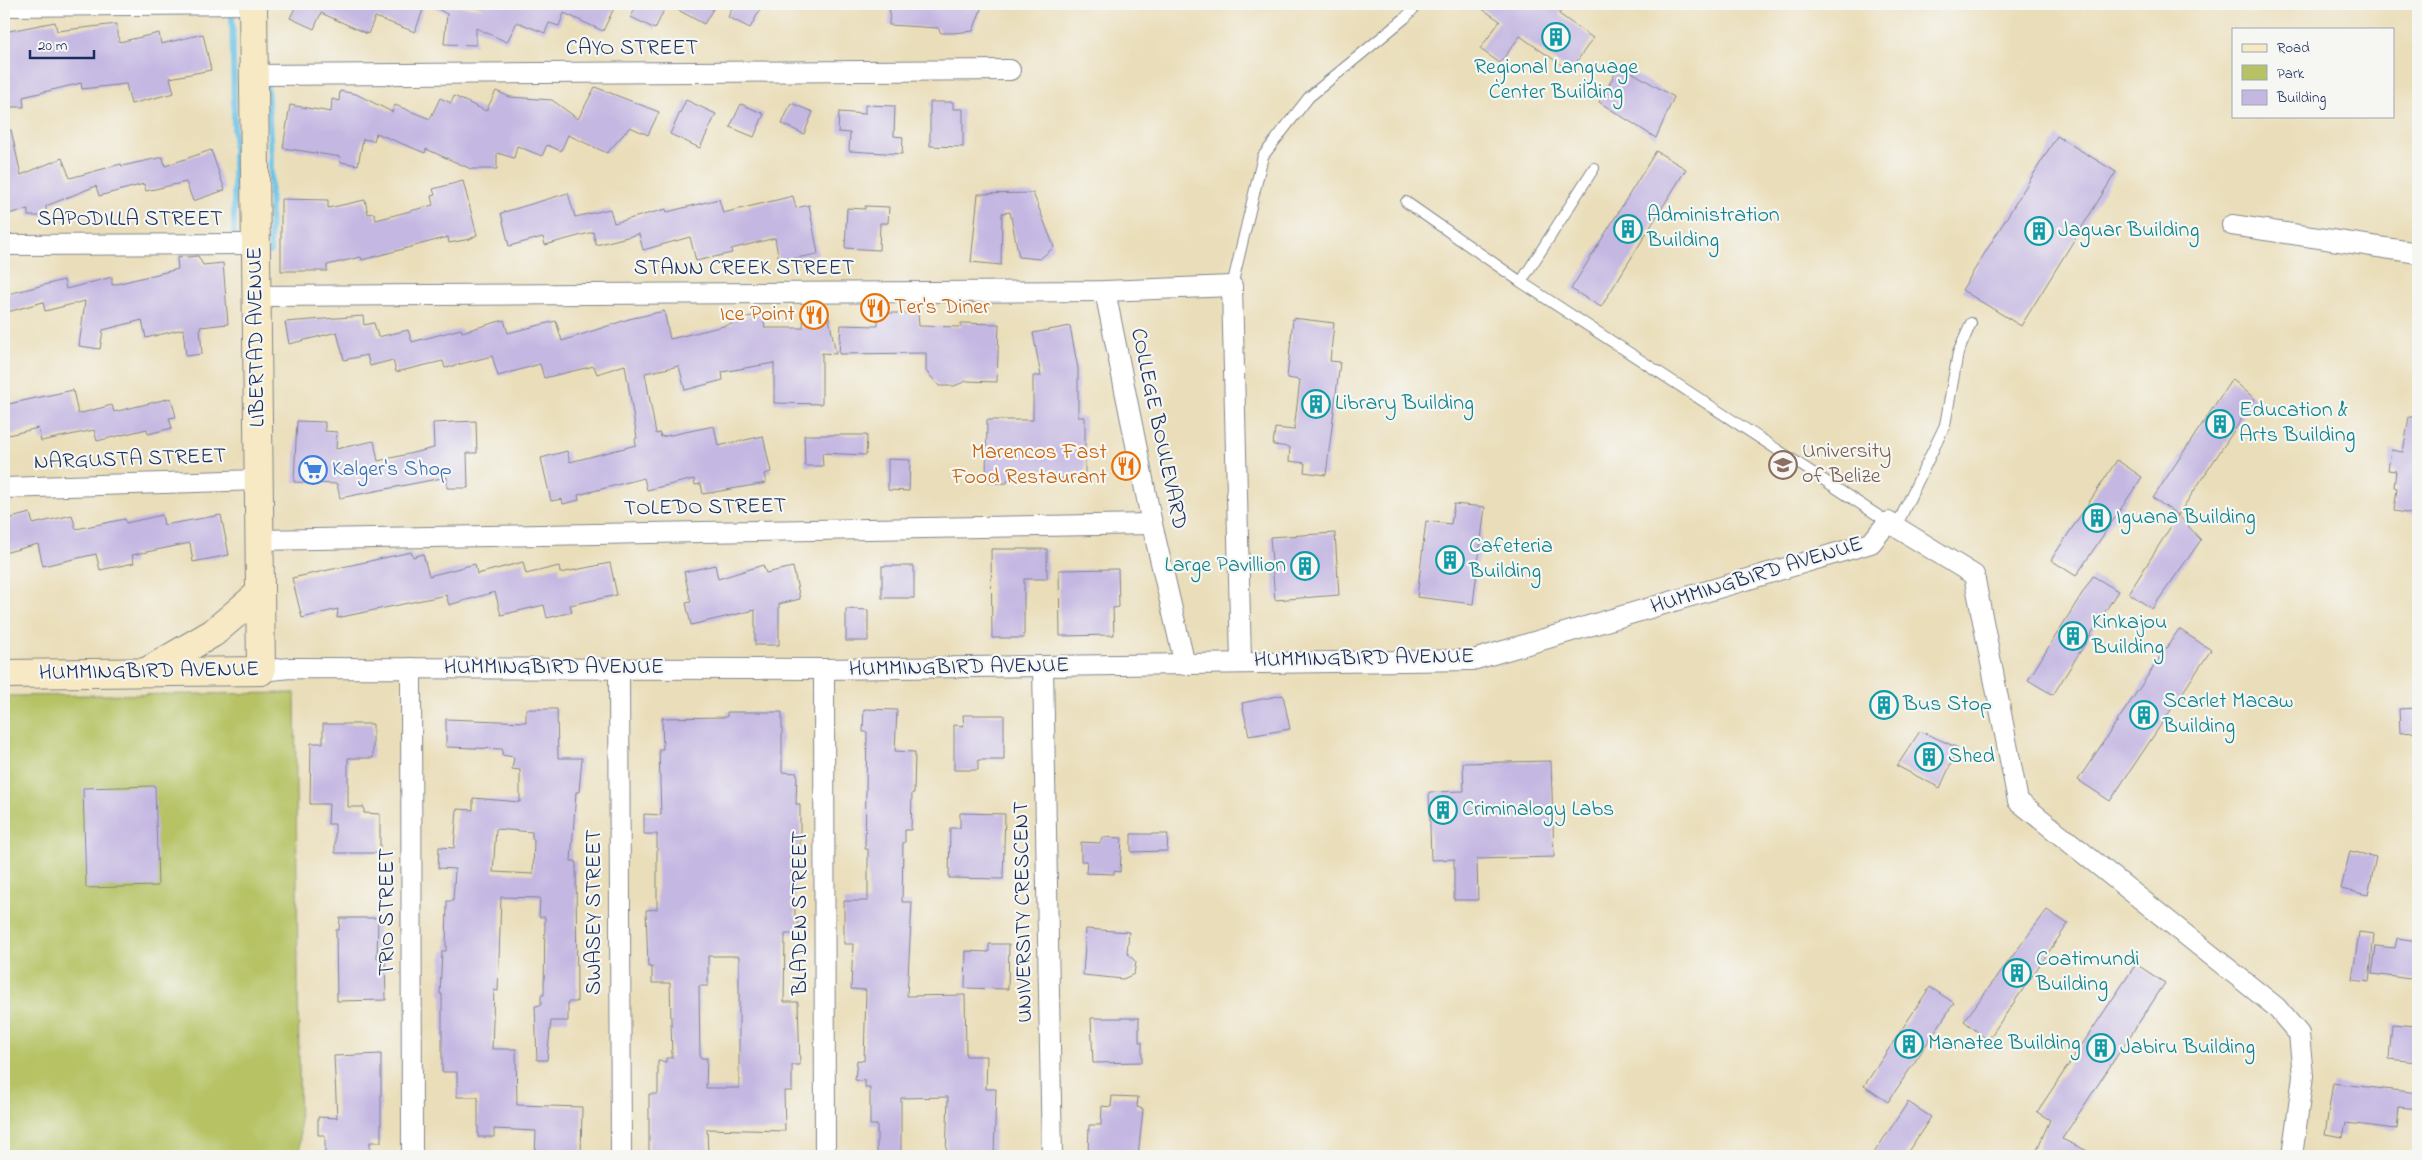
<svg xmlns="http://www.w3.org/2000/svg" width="2422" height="1160" viewBox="0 0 2422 1160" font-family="'Indie Flower',sans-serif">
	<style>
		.green { fill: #b6c264; stroke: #687861 }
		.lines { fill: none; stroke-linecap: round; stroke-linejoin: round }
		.stream { stroke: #69c2e6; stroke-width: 6 }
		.building { fill: #c4b7e2; fill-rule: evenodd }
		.lane-casing { stroke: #82868c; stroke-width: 12 }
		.street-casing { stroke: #82868c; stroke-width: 22 }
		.secondary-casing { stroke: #82868c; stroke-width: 30 }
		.lane { stroke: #fff; stroke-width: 10 }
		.street { stroke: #fff; stroke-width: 20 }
		.secondary { stroke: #f6e9c3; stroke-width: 28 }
		.labels { text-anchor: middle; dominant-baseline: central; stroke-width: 4.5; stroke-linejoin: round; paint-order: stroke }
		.street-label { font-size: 22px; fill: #1b2f5e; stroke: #f6f6f2 }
		.culture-label { font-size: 22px; fill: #0d838f; stroke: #f6f6f2; text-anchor: start }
		.food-label { font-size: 22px; fill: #c56008; stroke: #f6f6f2; text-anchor: end }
		.education-label { font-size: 22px; fill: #785e54; stroke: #f6f6f2; text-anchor: start }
		.shop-label { font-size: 22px; fill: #366cbe; stroke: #f6f6f2; text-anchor: start }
	</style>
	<rect width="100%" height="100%" fill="#f6f6f2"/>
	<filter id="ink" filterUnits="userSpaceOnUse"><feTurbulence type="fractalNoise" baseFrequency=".02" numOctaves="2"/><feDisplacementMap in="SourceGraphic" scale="10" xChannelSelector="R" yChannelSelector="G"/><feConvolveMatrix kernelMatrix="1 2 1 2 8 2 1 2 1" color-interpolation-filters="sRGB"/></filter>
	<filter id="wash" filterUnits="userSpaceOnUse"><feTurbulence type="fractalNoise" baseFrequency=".0096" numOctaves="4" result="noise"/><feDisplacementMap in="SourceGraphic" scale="20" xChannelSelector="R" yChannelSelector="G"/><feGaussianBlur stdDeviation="1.12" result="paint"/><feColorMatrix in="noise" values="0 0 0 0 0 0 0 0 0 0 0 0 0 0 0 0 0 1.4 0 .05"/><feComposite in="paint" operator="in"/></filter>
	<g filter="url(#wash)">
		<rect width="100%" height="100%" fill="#eadeba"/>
		<!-- green -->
		<polygon class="green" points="295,693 300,1156 4,1156 4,696"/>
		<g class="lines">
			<!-- stream -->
			<g class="stream">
				<polyline points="232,7 234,108 234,242"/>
				<polyline points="267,85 271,156 270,252"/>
			</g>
		</g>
		<g id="blocks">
			<!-- building -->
			<g class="building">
				<polygon points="297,4 425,4 415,32 375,17 368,34 321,13 314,29 290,18"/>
				<polygon points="475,4 616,4 603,31 564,13 559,26 549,23 545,33 517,22 507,42 476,28 476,45 444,44 447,14 430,5 484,8"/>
				<polygon points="637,4 667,4 655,29 631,17"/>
				<polygon points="667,4 716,4 704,24"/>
				<polygon points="734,4 763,4 750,28 728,17"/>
				<polygon points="890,4 983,4 973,31 953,33 941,33 938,28 889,25"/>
				<polygon points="1475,4 1567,4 1559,14 1593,38 1570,71 1520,36 1500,63 1480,49 1500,21"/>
				<polygon points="55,22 57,31 117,24 119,42 159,33 161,44 203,34 211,70 170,78 174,93 131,104 126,84 82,89 81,83 23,97 24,107 4,107 4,32"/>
				<polygon points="1620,65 1674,97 1656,138 1599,102"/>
				<polygon points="595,87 659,112 648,135 630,127 607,153 568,135 561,151 547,145 542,156 517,146 514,158 497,153 497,169 471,169 426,149 425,153 376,133 374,141 363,139 358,165 340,162 341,157 283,148 290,105 331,112 332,99 339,101 340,91 356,94 392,112 395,105 430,119 440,98 451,103 454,96 486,111 496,91 510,97 552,100 578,119"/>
				<polygon points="686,100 716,114 700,148 670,134"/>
				<polygon points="930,102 953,102 953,109 963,109 963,147 930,146"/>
				<polygon points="791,103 813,112 804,134 782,124"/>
				<polygon points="741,104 764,114 754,137 730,127"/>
				<polygon points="865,105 895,106 894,136 903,137 902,154 849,151 850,133 838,132 839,112 865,114"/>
				<polygon points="4,130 11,130 21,175 62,158 70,178 121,164 122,166 163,157 165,166 211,150 225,190 193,201 186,182 146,191 144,184 99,196 96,186 46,206 46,216 28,216 28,209 4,215"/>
				<polygon points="2057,136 2116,172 2021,326 1962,290"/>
				<polygon points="1656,151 1686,169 1601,307 1571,289"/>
				<polygon points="463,181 477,235 470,239 449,243 448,237 362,260 361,257 327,265 327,271 281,271 281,199 328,200 328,208 365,200 368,214 374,213 376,220 433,205 431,196 435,195 433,189"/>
				<polygon points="568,193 575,217 610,209 614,223 666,209 667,212 719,199 723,213 793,196 796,208 809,205 818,254 779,261 775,238 731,249 732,253 696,261 690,237 643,250 639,234 596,245 593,232 545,245 543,237 509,246 501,213"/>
				<polygon points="1033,193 1054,247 1040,259 1019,257 1010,212 1002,213 1001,265 971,262 978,194"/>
				<polygon points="865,206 889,207 888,223 880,223 879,250 845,248 847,208 865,209"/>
				<polygon points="198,256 203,265 223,263 228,324 200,327 202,354 186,356 183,329 146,338 142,320 103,330 100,349 79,346 85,301 45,311 43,302 4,313 4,295 64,280 66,289 112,277 112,285 178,269 177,258"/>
				<polygon points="804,310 825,311 824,318 829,318 836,354 822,353 822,404 774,403 774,363 722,372 723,380 685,390 679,366 645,373 656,434 660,433 661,437 714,426 718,446 763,436 771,472 764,474 766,483 703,494 701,484 695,485 694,479 647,490 644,478 578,495 579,500 563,504 562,499 551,501 541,458 567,451 570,462 636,445 635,439 637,438 625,365 597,374 594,366 544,378 540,364 498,376 492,356 445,368 443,361 396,372 393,360 370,366 367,355 344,360 337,332 289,344 285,322 363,316 364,325 374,323 378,337 408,330 412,342 461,329 462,332 504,320 508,333 556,321 562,341 629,319 664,311 670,339 732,324 731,320 763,314 765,328 803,328"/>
				<polygon points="878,313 918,313 919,326 961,327 961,323 999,324 997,382 967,381 954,386 939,386 926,371 926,353 839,354 841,325 878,326"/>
				<polygon points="1293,318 1334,323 1330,361 1340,362 1326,475 1304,472 1305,463 1289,461 1290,447 1273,445 1275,428 1294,430 1300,380 1287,378"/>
				<polygon points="1070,326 1078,369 1078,417 1085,417 1085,478 1007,480 1007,483 990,483 990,479 986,479 987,420 1033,420 1033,376 1041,376 1033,333"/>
				<polygon points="2232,379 2255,399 2178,515 2153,498"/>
				<polygon points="73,390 78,414 112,405 114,412 171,398 176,417 169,418 172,428 148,434 147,429 97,441 94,430 41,441 38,428 4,436 4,405"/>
				<polygon points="2409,417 2418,417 2418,515 2394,511 2397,488 2394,487 2396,471 2388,470 2391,450 2403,452"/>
				<polygon points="297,421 325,422 325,431 337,432 336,449 374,441 378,461 434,448 433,423 476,421 477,453 467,453 468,488 447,488 447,477 340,498 337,484 294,482"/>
				<polygon points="804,435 867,435 866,455 822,453 823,466 805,466"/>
				<polygon points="888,459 910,460 909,491 888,490"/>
				<polygon points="2117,460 2142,477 2076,576 2051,560"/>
				<polygon points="1454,504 1485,507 1473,604 1417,597 1426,521 1451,524"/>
				<polygon points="30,513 33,524 72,515 76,529 125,519 126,523 162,515 164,525 221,515 229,555 193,562 190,543 132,555 134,563 100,570 96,554 43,566 38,544 4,553 4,520"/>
				<polygon points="2178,515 2201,540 2152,609 2129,593"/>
				<polygon points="1335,533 1339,595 1275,600 1270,537"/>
				<polygon points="991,549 1047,549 1047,579 1024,579 1024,638 992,638"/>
				<polygon points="411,552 413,557 423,554 429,576 475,564 477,574 523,562 526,574 559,566 560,573 610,563 617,595 570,605 572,612 547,618 544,605 501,615 495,592 449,605 446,595 337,618 338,609 302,618 292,578"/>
				<polygon points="715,565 718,579 763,565 766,573 793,567 800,599 779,604 779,645 755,645 755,610 691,625 686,603 691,602 684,572"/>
				<rect x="882" y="566" width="32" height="32"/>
				<polygon points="1118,569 1119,607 1113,608 1114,635 1060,636 1059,570"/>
				<polygon points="2093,576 2118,591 2053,695 2028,680"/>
				<polygon points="846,609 868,610 868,641 846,641"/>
				<polygon points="2179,629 2211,650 2110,801 2078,780"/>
				<polygon points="1283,695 1290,729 1249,736 1242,703"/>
				<polygon points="2418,708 2418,732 2400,733 2399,709"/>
				<path d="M526 709H557L558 758H582L579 792H576L571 861H576L577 1002H568V1021H551L547 1060H537L535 1006 541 1005V995H544L545 917H539L540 898 501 897 498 991 494 990 492 1049H516L517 1105 582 1107 581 1156H535L536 1131 494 1129V1137H478V1097H457V1072H442V994H440L442 951H446L447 901H453L455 869 438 868 439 847 454 848 457 809 473 810V798L520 802V770L512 769 514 757 502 755 503 749 446 747V719L526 722ZM496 829 532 832V839H534L533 874 493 872Z"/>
				<polygon points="864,709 897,710 895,751 915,752 914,793 912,793 911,830 905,830 905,842 903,843 902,902 912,902 907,996 965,995 966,1056 987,1056 986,1089 996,1089 994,1156 946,1156 948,1097 901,1098 901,1156 877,1156 877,1125 870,1125 870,1088 865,1088 865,1081 855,1080 857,1060 864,1061 866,990 851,989 853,944 844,944 844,901 868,901 868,849 865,849 867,732 863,732"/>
				<path d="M727 712H782V772L797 773 796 804H800V845H794L795 917H798V934H785L784 1002H798L800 1065H792V1091H784L785 1131 707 1129 708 1156H649V1094H658V1061L666 1062V1058H672L670 983H652V967H648L646 910 657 909V834H644V814L661 815 659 749H663L662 718 727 717ZM708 956H739V1088H706L707 1058H700L699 986H708Z"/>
				<polygon points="963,715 1004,715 1004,760 978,760 978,770 954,770 954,725 964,726"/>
				<polygon points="323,724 373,724 373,758 348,758 348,807 364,807 364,813 380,814 380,853 335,853 335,824 328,824 329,804 310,804 311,743 323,743"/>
				<polygon points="1920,731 1958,748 1940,788 1897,766"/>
				<polygon points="1551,761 1554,857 1477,859 1478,900 1454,900 1454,859 1431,860 1429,792 1464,791 1463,763"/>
				<polygon points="155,786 158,886 86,888 83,788"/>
				<polygon points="960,813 1005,814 1003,879 949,878 950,828 960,828"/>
				<polygon points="1131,834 1168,834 1167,851 1131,852"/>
				<polygon points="1102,837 1122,838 1120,872 1114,871 1114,874 1086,873 1087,861 1081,861 1081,842 1100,843"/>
				<polygon points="2350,851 2376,857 2368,895 2341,889"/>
				<polygon points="2047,910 2068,924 1988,1040 1964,1021"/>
				<polygon points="340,918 378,918 377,958 385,958 386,1000 337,1001 336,930 339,930"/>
				<polygon points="1086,929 1129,932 1127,953 1136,962 1134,974 1123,979 1083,975"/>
				<polygon points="2359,932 2374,934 2369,982 2352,980"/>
				<polygon points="2397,938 2418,941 2418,980 2372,974 2376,946 2395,948"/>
				<polygon points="989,944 1009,944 1008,989 965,988 966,951 989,952"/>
				<polygon points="2136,964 2165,983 2062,1139 2098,1156 2034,1156 2050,1120 2037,1112"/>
				<polygon points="1930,987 1954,1003 1888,1102 1864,1086"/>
				<polygon points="1091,1018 1139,1018 1139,1042 1142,1042 1142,1062 1093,1063"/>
				<polygon points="2392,1024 2418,1026 2418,1062 2389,1059"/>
				<polygon points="381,1054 381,1142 370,1142 370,1156 325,1156 325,1135 318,1135 318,1117 337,1118 334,1056"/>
				<polygon points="2333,1083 2418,1093 2418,1109 2399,1107 2397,1129 2346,1123 2343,1137 2325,1134"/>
				<polygon points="1112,1096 1138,1097 1137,1107 1143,1109 1138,1156 1088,1156 1089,1125 1101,1125 1102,1106 1111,1107"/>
				<polygon points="1908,1102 1931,1117 1905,1156 1872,1156"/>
			</g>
		</g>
	</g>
	<g filter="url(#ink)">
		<use href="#blocks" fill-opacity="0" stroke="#82868c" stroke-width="1"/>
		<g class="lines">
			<defs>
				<g id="lane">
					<polyline points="1406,202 1521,282 1888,522"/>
					<polyline points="1521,282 1594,168"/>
					<polyline points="1232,286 1263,156 1309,97 1405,18 1418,4"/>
					<polyline points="1896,527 1945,425 1958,353 1971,323"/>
				</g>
				<g id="street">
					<polyline points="4,6 253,4"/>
					<polyline points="254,75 1010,70"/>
					<polyline points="2232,225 2418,253"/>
					<polyline points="4,245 256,244"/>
					<polyline points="1105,291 1152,524 1185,665"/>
					<polyline points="257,296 1105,291 1232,286 1241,662"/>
					<polyline points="4,488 259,480"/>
					<polyline points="259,540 1152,524"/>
					<polyline points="1043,667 1052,1156"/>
					<polyline points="411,668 412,1156"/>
					<polyline points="619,668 621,1156"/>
					<polyline points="824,669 825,1156"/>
					<polyline points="261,671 290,668 824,669 1473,660 1871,543 1888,522 1974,575 2018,801 2276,1007 2299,1034 2303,1076 2292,1156"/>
				</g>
				<g id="secondary">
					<polyline points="146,672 213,633 260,593"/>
					<polyline points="4,674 261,671 253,4"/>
				</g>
			</defs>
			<!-- lane casing -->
			<use href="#lane" class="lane-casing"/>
			<!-- street casing -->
			<use href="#street" class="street-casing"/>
			<!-- secondary casing -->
			<use href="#secondary" class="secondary-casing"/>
			<!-- lane -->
			<use href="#lane" class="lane"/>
			<!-- street -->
			<use href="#street" class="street"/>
			<!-- secondary -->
			<use href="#secondary" class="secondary"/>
		</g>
	</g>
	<!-- icons -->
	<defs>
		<symbol id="building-ring" viewBox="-11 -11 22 22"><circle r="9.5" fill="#f6f6f2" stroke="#0f9aa8" stroke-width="1.5"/><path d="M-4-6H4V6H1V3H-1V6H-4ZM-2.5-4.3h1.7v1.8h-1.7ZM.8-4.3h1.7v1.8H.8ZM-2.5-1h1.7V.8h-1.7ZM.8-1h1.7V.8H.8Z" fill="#0f9aa8"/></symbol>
		<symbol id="restaurant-ring" viewBox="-11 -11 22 22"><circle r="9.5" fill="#f6f6f2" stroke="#e8710a" stroke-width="1.5"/><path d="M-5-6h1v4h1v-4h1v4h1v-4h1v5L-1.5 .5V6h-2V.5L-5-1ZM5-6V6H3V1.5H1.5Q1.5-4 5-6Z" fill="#e8710a"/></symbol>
		<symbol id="university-ring" viewBox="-11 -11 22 22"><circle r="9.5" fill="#f6f6f2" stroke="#8d6e63" stroke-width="1.5"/><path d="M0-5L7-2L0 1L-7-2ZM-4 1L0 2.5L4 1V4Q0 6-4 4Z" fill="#8d6e63"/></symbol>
		<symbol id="supermarket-ring" viewBox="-11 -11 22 22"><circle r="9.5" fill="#f6f6f2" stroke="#3f7fe0" stroke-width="1.5"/><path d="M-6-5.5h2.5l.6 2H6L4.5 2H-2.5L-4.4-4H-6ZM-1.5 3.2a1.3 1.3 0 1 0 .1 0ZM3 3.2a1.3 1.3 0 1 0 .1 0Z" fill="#3f7fe0"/></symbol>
	</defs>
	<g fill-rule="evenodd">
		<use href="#building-ring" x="1540" y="21" width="32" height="32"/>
		<use href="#building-ring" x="1612" y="213" width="32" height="32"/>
		<use href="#building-ring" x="2023" y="215" width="32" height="32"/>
		<use href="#restaurant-ring" x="859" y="292" width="32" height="32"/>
		<use href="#restaurant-ring" x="798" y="299" width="32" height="32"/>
		<use href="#building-ring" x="1300" y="388" width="32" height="32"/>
		<use href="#building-ring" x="2204" y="408" width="32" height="32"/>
		<use href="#university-ring" x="1767" y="449" width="32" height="32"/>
		<use href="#restaurant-ring" x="1110" y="450" width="32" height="32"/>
		<use href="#supermarket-ring" x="297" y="454" width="32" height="32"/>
		<use href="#building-ring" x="2081" y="502" width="32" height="32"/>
		<use href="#building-ring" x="1434" y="544" width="32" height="32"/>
		<use href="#building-ring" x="1289" y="550" width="32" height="32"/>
		<use href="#building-ring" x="2057" y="620" width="32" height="32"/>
		<use href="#building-ring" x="1868" y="689" width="32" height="32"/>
		<use href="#building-ring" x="2128" y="699" width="32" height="32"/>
		<use href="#building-ring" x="1913" y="741" width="32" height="32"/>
		<use href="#building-ring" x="1427" y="794" width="32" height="32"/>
		<use href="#building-ring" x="2001" y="957" width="32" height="32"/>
		<use href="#building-ring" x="1893" y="1028" width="32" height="32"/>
		<use href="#building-ring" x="2085" y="1032" width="32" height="32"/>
	</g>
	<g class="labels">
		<!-- street labels -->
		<g class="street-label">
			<text x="632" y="49">CAYO STREET</text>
			<text x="130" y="220">SAPODILLA STREET</text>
			<text x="744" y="269">STANN CREEK STREET</text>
			<text transform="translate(257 337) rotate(-91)">LIBERTAD AVENUE</text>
			<text transform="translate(1158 429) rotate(78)">COLLEGE BOULEVARD</text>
			<text transform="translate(130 460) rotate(-2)">NARGUSTA STREET</text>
			<text transform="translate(705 508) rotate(-1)">TOLEDO STREET</text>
			<text transform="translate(1757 576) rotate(-17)">HUMMINGBIRD AVENUE</text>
			<text transform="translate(1364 659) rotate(-1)">HUMMINGBIRD AVENUE</text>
			<text x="554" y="668">HUMMINGBIRD AVENUE</text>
			<text transform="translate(959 668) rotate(-1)">HUMMINGBIRD AVENUE</text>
			<text transform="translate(149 672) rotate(-1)">HUMMINGBIRD AVENUE</text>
			<text transform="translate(388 912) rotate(-90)">TRIO STREET</text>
			<text transform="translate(595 912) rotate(-90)">SWASEY STREET</text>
			<text transform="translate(1024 912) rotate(-91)">UNIVERSITY CRESCENT</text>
			<text transform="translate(801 913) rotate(-90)">BLADEN STREET</text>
		</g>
		<!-- culture labels -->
		<g class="culture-label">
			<text x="1556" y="68" text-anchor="middle">Regional Language<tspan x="1556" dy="25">Center Building</tspan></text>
			<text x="1647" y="216">Administration<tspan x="1647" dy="25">Building</tspan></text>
			<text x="2058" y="231">Jaguar Building</text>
			<text x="1335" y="404">Library Building</text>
			<text x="2239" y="411">Education &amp;<tspan x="2239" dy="25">Arts Building</tspan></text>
			<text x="2116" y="518">Iguana Building</text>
			<text x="1469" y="547">Cafeteria<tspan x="1469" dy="25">Building</tspan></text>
			<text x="1286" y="566" text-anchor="end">Large Pavillion</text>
			<text x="2092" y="623">Kinkajou<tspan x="2092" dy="25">Building</tspan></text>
			<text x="2163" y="702">Scarlet Macaw<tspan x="2163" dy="25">Building</tspan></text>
			<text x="1903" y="705">Bus Stop</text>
			<text x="1948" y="757">Shed</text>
			<text x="1462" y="810">Criminalogy Labs</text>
			<text x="2036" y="960">Coatimundi<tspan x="2036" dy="25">Building</tspan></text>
			<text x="1928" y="1044">Manatee Building</text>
			<text x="2120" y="1048">Jabiru Building</text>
		</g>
		<!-- food labels -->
		<g class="food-label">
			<text x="894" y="308" text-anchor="start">Ter's Diner</text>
			<text x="795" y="315">Ice Point</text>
			<text x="1107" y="453">Marencos Fast<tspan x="1107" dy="25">Food Restaurant</tspan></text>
		</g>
		<!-- education labels -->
		<g class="education-label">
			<text x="1802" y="452">University<tspan x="1802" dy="25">of Belize</tspan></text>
		</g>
		<!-- shop labels -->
		<g class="shop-label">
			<text x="332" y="470">Kalger's Shop</text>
		</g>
	</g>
	<!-- margin -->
	<rect width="2422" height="1160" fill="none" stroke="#f6f6f2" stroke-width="20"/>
	<!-- legend -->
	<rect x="2232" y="28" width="162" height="90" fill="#f6f6f2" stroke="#9ea6b7"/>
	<rect x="2242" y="44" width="25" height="8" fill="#f6e9c3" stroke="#9ea6b7"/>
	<text x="2277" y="52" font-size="15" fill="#1b2f5e">Road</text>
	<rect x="2242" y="65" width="25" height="15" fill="#b6c264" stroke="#9ea6b7"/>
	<text x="2277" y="78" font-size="15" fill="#1b2f5e">Park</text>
	<rect x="2242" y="90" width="25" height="15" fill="#c4b7e2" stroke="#9ea6b7"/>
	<text x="2277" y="102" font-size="15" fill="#1b2f5e">Building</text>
	<!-- scale -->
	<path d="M30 50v8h64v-8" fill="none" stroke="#1b2f5e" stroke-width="2.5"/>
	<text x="38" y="50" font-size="15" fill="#1b2f5e" stroke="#f6f6f2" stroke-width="4" paint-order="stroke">20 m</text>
</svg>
